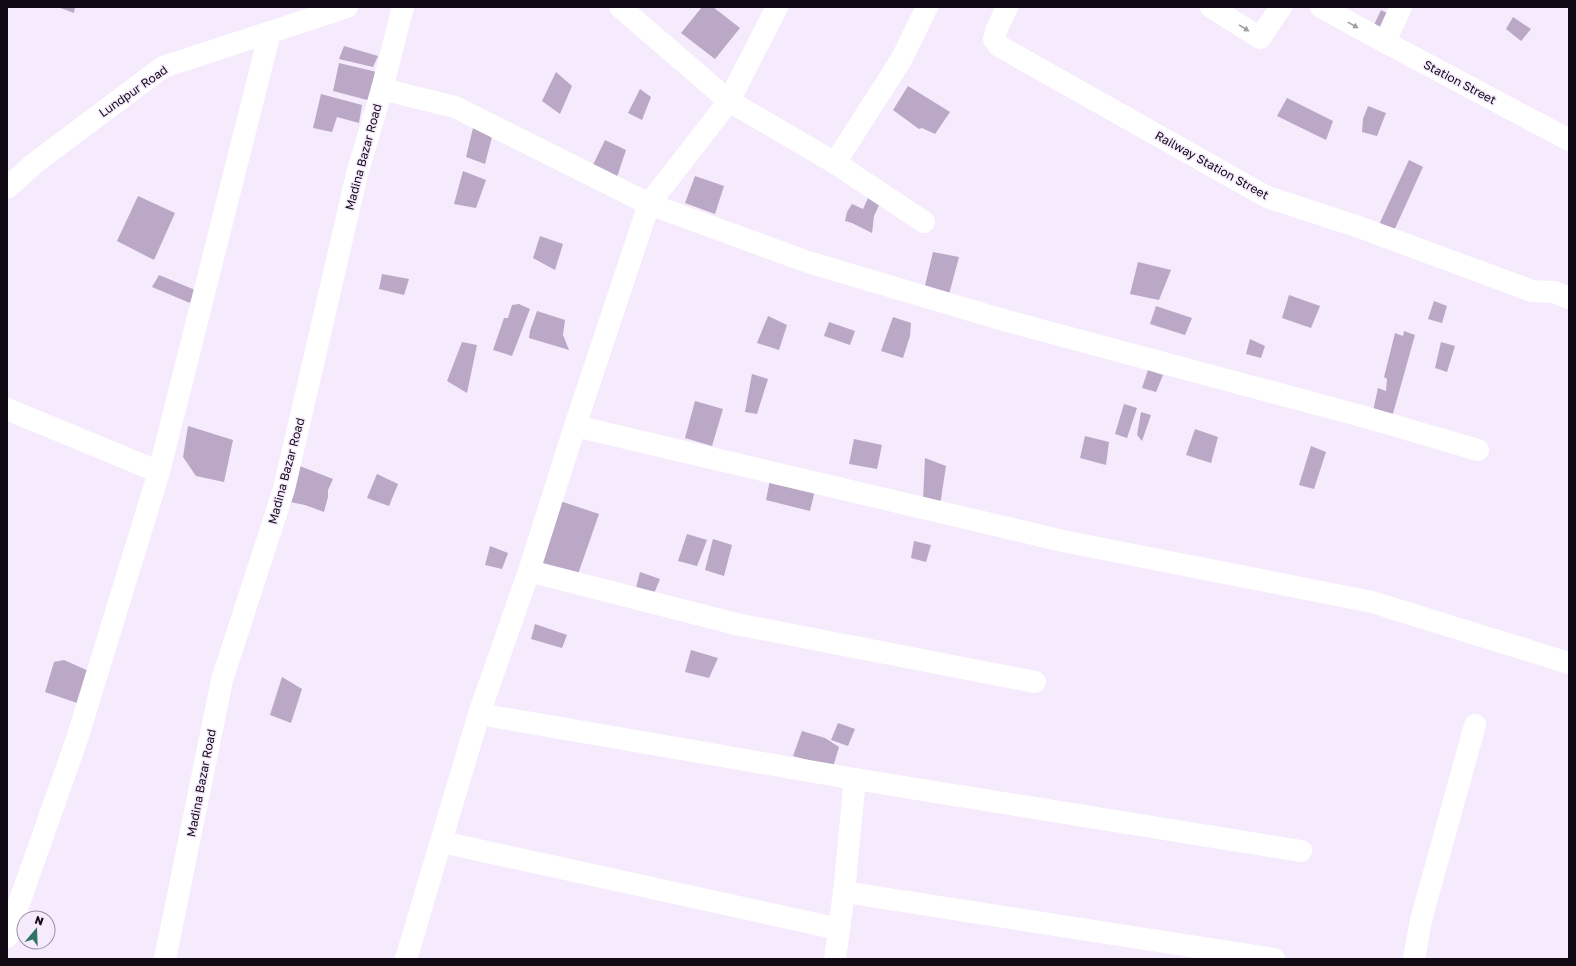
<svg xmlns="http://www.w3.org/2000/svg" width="1576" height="966" viewBox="0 0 1576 966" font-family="'Golos Text',sans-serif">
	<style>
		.building { fill: #baa8c6 }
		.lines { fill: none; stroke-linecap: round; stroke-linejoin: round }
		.minor { stroke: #fff; stroke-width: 22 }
		.oneway { fill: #a09da1 }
		.labels { text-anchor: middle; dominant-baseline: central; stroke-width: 3; stroke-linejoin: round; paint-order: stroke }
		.street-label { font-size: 12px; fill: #110a15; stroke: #f6eafd }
	</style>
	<rect width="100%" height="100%" fill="#f6eafd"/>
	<!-- building -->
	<g class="building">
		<polygon points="58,7 75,7 74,13"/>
		<polygon points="702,7 713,7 740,28 715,59 681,33"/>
		<polygon points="1381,10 1389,14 1379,30 1373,27"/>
		<polygon points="1513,17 1531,29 1521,41 1506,29"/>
		<polygon points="344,46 378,56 373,67 339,59"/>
		<polygon points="339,63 381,73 371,101 333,91"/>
		<polygon points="556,72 572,86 560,114 542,101"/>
		<polygon points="908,86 950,112 935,134 922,128 919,129 893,110"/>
		<polygon points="640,89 651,97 642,120 628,113"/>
		<polygon points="321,94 362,105 359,123 337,117 332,132 313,128"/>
		<polygon points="1287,98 1333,121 1326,140 1277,116"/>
		<polygon points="1368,106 1386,113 1377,136 1362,132 1363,119"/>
		<polygon points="474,124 493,133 485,164 466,157"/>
		<polygon points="605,140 626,150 615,183 591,169"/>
		<polygon points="1409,160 1423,167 1392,235 1376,231"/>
		<polygon points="463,171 486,180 476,208 454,204"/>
		<polygon points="695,176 724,186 715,214 685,203"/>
		<polygon points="870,194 882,199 874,216 872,233 852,223 845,221 847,212 852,204 863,209"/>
		<polygon points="138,196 175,213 154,260 117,241"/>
		<polygon points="540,236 563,244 555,270 533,258"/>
		<polygon points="933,252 959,257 948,298 923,294"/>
		<polygon points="1138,262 1171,270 1159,300 1130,294"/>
		<polygon points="382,274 409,279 404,295 379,289"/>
		<polygon points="159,275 195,290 190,303 152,287"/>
		<polygon points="1289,295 1320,306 1311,328 1282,318"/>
		<polygon points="1434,301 1447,306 1442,323 1428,319"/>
		<polygon points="519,304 530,309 512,356 493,350 504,318 508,318 512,305"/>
		<polygon points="1156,306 1192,318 1185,335 1150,324"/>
		<polygon points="537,311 565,320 563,335 569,350 529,338 530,331"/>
		<polygon points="768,316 787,325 779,350 757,343"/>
		<polygon points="893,317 911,323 910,336 903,358 881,351"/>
		<polygon points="829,322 855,331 850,345 824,336"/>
		<polygon points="1404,331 1415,335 1392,417 1373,411 1378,388 1386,391 1387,379 1384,377 1395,333 1403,336"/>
		<polygon points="1250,339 1265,346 1261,358 1246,354"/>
		<polygon points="462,342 477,345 467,393 447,381"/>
		<polygon points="1441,342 1455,346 1447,372 1435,368"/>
		<polygon points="1148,370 1163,375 1156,392 1142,388"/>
		<polygon points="752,374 768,379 757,414 745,412"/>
		<polygon points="695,401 723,409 712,446 685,438"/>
		<polygon points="1124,404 1137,408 1127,438 1115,434"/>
		<polygon points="1141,412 1151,415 1142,441 1137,435"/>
		<polygon points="188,426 233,440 224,482 196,476 183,457"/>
		<polygon points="1195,429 1218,437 1211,463 1186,455"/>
		<polygon points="1085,436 1109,442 1106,465 1080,458"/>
		<polygon points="854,439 882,445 877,469 849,464"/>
		<polygon points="1311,446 1326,452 1314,489 1299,485"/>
		<polygon points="925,458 946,466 940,505 923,500"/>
		<polygon points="297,465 333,479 328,490 328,497 324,512 305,505 285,501"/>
		<polygon points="377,474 398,484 389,506 367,498"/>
		<polygon points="771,475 816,486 810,511 766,500"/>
		<polygon points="560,501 599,514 577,577 538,566"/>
		<polygon points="687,534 707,540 697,566 678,561"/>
		<polygon points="713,539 732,545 724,576 705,570"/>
		<polygon points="914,541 931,545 926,562 911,558"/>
		<polygon points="490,546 508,553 502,569 485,565"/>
		<polygon points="640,572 660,579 653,596 635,592"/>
		<polygon points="535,624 567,635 562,648 531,639"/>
		<polygon points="691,650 718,658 709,678 685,672"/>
		<polygon points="64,660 91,672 80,704 45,692 54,662"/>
		<polygon points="282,677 302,689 291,723 270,715"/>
		<polygon points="838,723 855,729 848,746 831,740"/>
		<polygon points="802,731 825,738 839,747 833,767 793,756"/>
	</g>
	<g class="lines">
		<!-- minor -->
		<g class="minor">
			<polyline points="620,7 729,101 835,163 924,222"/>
			<polyline points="1007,7 996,31 994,39 999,46 1267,197 1359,227 1532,291 1554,292 1569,298"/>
			<polyline points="1211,7 1260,38 1281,7"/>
			<polyline points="1321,7 1385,42"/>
			<polyline points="1401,7 1385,42 1569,140"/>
			<polyline points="382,89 455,107 649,204 808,262 1000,319 1365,417 1478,450"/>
			<polyline points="835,163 901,60 927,7"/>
			<polyline points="7,188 35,163 163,67 347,7"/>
			<polyline points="7,409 159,472"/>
			<polyline points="575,426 1063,541 1372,602 1569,663"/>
			<polyline points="529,571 736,624 1035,682"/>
			<polyline points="479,714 855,779 1301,851"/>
			<polyline points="442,842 839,929"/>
			<polyline points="844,892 1274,959"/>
			<polyline points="7,937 77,739 159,472 270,32"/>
			<polyline points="165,959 222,680 284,489 357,174 382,89 403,7"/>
			<polyline points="406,959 479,714 529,571 575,426 649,204 729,101 777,7"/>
			<polyline points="835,959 844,892 855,779"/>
			<polyline points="1414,959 1421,920 1475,725"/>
		</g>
	</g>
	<!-- one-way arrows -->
	<defs><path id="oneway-solid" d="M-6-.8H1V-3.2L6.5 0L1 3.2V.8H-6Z"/></defs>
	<g class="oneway">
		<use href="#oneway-solid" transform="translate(1353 25) rotate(29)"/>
		<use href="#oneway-solid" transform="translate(1244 28) rotate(32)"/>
	</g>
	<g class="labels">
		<!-- street labels -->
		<g class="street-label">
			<text transform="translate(1460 82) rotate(28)">Station Street</text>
			<text transform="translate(133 91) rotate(-35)">Lundpur Road</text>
			<text transform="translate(363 157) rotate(-75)">Madina Bazar Road</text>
			<text transform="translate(1212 165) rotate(29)">Railway Station Street</text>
			<text transform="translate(286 471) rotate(-75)">Madina Bazar Road</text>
			<text transform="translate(201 783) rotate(-79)">Madina Bazar Road</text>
		</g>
	</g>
	<!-- border -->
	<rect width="1576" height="966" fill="none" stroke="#110a15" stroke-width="16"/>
	<!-- north arrow -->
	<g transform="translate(36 930) rotate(19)"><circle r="19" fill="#f6eafd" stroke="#9a90a0"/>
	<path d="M0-3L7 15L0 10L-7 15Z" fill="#317364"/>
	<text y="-6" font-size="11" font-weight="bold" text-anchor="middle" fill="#110a15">N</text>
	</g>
</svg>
